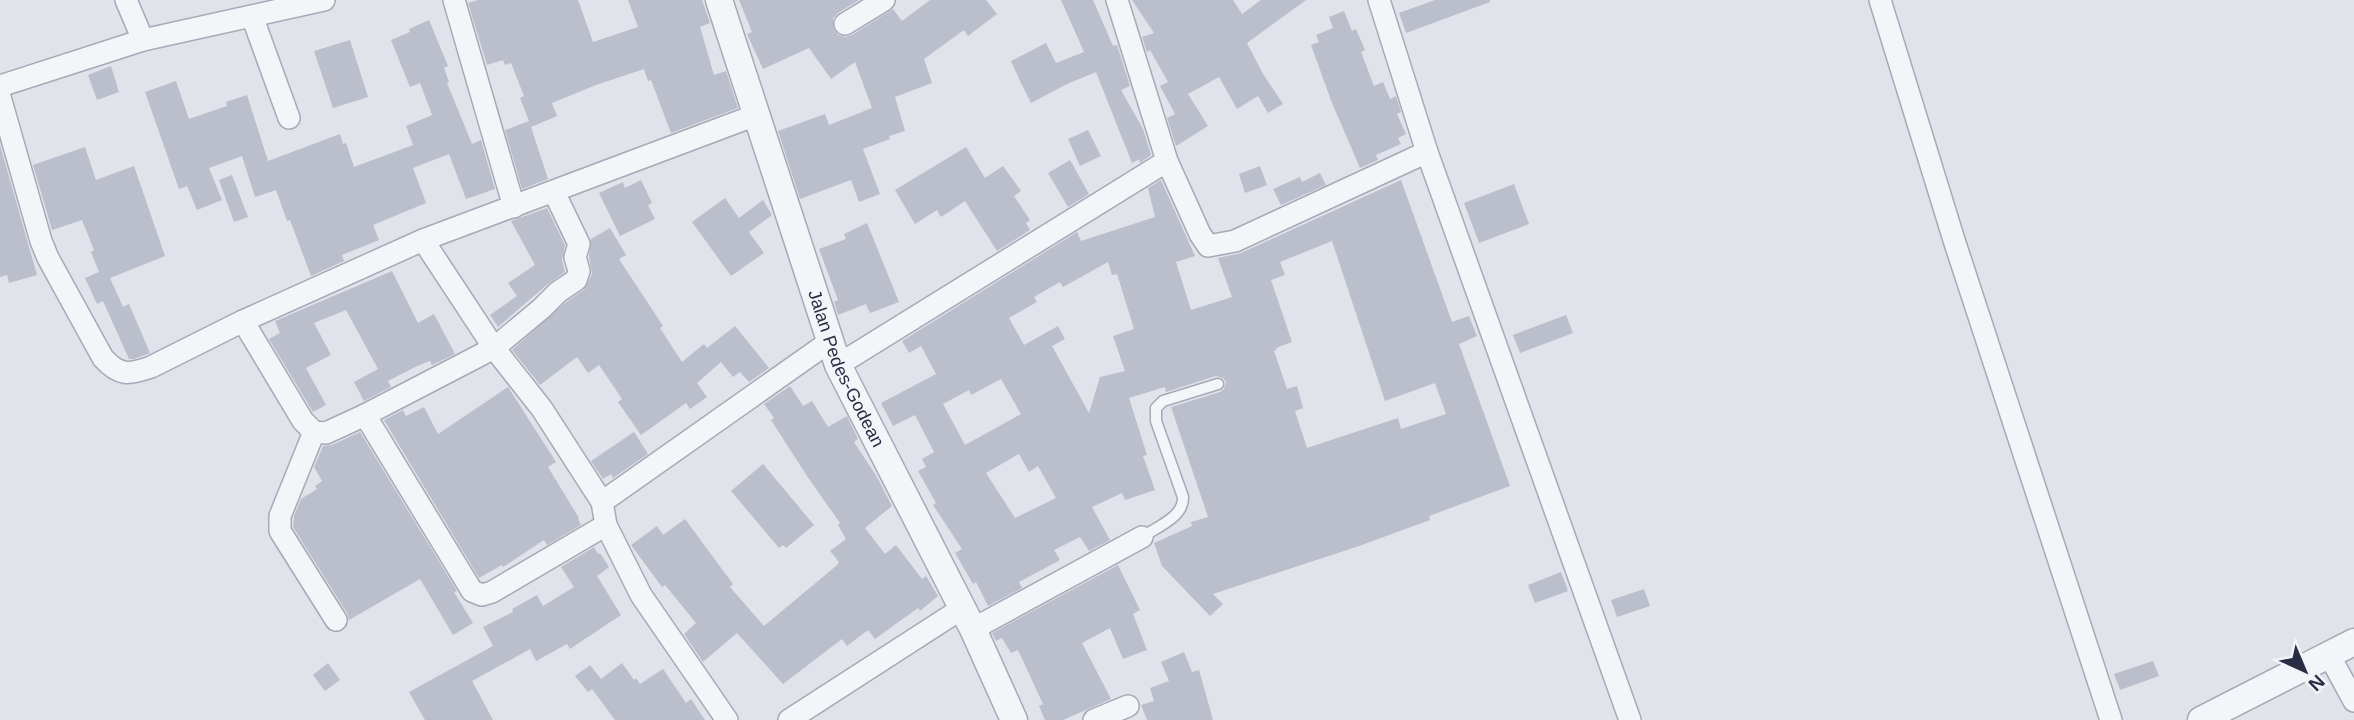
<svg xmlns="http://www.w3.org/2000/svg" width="2354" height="720" viewBox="0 0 2354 720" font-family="Arial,sans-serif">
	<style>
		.building { fill: #bbbecb; fill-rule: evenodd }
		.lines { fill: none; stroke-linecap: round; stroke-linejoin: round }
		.service-casing { stroke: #a6a9b6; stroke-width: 13 }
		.minor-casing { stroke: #a6a9b6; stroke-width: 24 }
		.tertiary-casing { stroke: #a6a9b6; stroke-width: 29 }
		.service { stroke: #f4f5f9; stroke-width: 10 }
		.minor { stroke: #f4f5f9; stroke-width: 21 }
		.tertiary { stroke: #f4f5f9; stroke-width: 26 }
		.labels { text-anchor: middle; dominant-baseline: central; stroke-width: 6; stroke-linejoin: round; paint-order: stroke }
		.street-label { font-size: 18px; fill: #282d44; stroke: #f1f3f8 }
	</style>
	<rect width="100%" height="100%" fill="#e1e3eb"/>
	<!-- building -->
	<g class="building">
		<polygon points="478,0 578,0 593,42 638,27 628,0 702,0 710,23 700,27 714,75 726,71 738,108 671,133 651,80 648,81 644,69 596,85 552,103 557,116 531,127 548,179 522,189 505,130 529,121 520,98 524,96 511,63 505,65 503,60 487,65 468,3"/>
		<polygon points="739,0 859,0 838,13 833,18 834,30 838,35 845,37 852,35 893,9 902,21 930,0 986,0 997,14 968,36 964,30 924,59 932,83 895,97 905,131 889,136 890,139 863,149 880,194 859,202 851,180 800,199 778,131 825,114 829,125 872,108 855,62 831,79 809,48 763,69 747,34 752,32"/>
		<polygon points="1061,0 1093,0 1113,46 1117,45 1130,86 1121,90 1143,129 1151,155 1140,163 1139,159 1132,163 1096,72 1067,84 1031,103 1020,81 1011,61 1046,43 1056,63 1084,52"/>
		<polygon points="1132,0 1233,0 1242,14 1261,0 1306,0 1247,43 1263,74 1283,104 1268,113 1258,96 1237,109 1219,77 1188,94 1208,126 1176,146 1167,118 1175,114 1160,86 1168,82 1150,50 1147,52 1142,37 1154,33"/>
		<polygon points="1435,0 1490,0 1490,2 1406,33 1399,13"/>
		<polygon points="1344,11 1352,31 1356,29 1365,50 1361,52 1374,86 1383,82 1390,99 1396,96 1401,112 1397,114 1406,134 1398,138 1401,144 1376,155 1378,160 1360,168 1332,103 1311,45 1319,42 1316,35 1333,28 1329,17"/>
		<polygon points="429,20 448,66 444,68 449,82 447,83 472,144 481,140 495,189 466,199 449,154 413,168 426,203 373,225 379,240 342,255 344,261 311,276 290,220 287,221 276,190 255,197 242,156 209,168 222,200 197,210 187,186 179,189 145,92 176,81 189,119 227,106 226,102 247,95 268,161 340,134 343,144 346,143 354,167 413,145 406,126 432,115 420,83 410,87 391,40 410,32 409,29"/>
		<polygon points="350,40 368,97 333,108 314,51"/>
		<polygon points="111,66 119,92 97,100 88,75"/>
		<polygon points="1088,130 1101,156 1080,166 1068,139"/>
		<polygon points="0,145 37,275 9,283 7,275 0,277"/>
		<polygon points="85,147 96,180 134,166 165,256 110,278 123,307 129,304 150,353 134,359 129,359 103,301 97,304 85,278 99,272 91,252 94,250 82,220 52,230 33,165"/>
		<polygon points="966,147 985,178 1003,166 1021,191 1014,196 1030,220 1026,223 1030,230 997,251 965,201 941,217 937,210 915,224 895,190"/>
		<polygon points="1070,160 1089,194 1068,207 1048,173"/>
		<polygon points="1260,166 1267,185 1245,193 1239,174"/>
		<polygon points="1320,173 1326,185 1281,205 1273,189 1300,177 1302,182"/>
		<polygon points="232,175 248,217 234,222 219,180"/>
		<polygon points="641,180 652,203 648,205 655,219 620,236 599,193 623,182 625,188"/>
		<path d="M1161 180 1195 256 1176 262 1191 310 1232 297 1218 258 1241 253 1401 180 1452 322 1469 316 1477 336 1459 344 1510 486 1429 516 1430 520 1359 546 1213 594 1223 604 1210 616 1162 566 1154 543 1192 526 1191 522 1208 517 1171 407 1220 392 1224 389 1226 382 1223 378 1216 376 1166 392 1165 387 1129 398 1147 455 1143 456 1155 490 1125 500 1122 493 1092 507 1110 540 1089 551 1080 537 1054 550 1060 560 1019 582 1022 588 988 606 976 582 973 584 955 553 962 549 933 505 936 503 918 471 926 467 922 459 934 452 915 415 893 426 881 403 936 374 921 346 909 353 902 341 1077 232 1081 241 1155 217 1148 188ZM1332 241 1385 401 1435 383 1446 414 1401 429 1398 418 1307 448 1295 411 1303 408 1297 386 1287 389 1274 351 1277 350 1276 348 1292 342 1271 280 1285 275 1280 262ZM1108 262 1112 275 1117 274 1134 329 1113 336 1125 371 1100 377 1089 413 1052 346 1065 339 1058 326 1024 345 1009 318 1037 302 1034 297 1060 282 1063 287ZM1001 379 1021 414 965 445 943 404 969 390 971 395ZM1019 454 1029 472 1038 466 1056 498 1015 518 986 473Z"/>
		<polygon points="1514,184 1529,224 1479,243 1464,203"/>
		<polygon points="725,198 739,218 763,200 772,215 749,232 764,253 731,276 692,222"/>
		<polygon points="547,208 565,245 562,260 565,272 549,283 498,327 490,315 517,296 508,283 535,265 511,221"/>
		<polygon points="867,223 899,302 870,313 866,304 838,315 834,302 838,300 819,249 846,239 844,234"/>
		<polygon points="610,228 626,255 619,259 663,326 660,328 682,362 704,344 707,348 735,326 769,368 749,382 740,372 733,377 721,362 697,383 707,397 690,409 686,403 641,435 618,402 622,399 599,365 588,373 577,357 540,385 512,350 566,302 584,290 592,274 589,257 591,239"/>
		<polygon points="392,271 418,323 434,314 455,354 432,365 430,361 417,366 388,381 391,387 364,401 354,382 378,369 346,310 314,323 331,355 306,368 326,405 313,412 269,339 280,333 275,321"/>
		<polygon points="1566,315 1573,333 1520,353 1513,335"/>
		<polygon points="790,386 803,406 812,401 828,427 847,416 858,439 854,442 877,477 892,506 865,528 885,554 896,545 922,579 926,576 938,596 920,611 918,608 875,639 868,630 847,646 842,639 783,684 737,633 703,662 684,634 696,623 665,585 662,587 631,545 657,526 663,535 685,519 733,584 730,587 764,626 836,566 839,562 830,551 846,539 838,525 840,523 807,476 771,420 774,418 764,404"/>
		<polygon points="508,387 556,462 548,467 579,518 578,519 581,525 547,545 544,540 503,567 502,565 479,578 384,420 403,410 406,416 424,407 438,434"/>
		<polygon points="360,432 457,591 454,592 473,623 453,635 420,579 349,620 347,613 293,527 294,516 301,499 317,489 315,486 322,481 314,467 323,446 332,445"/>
		<polygon points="634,432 648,454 613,478 611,474 603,479 591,461"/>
		<polygon points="763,464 814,525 786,548 783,545 779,548 731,491"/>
		<polygon points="594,547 598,554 600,553 609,567 597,576 621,615 570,649 567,644 536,661 530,649 472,681 493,720 425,720 409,692 493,646 483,627 513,612 512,609 537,595 543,606 574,587 561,567"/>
		<polygon points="1118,565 1140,610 1133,614 1147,650 1123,659 1110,628 1082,643 1111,699 1063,720 1045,720 1039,706 1043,704 1018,650 1011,653 1002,638 996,641 992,633"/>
		<polygon points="1561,572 1568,591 1535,603 1528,585"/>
		<polygon points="1644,589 1650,606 1617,617 1611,600"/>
		<polygon points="1184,652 1192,672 1199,670 1213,720 1147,720 1141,705 1154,701 1150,688 1169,681 1161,662"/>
		<polygon points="2153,661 2159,676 2120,690 2114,674"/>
		<polygon points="328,663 340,680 325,691 313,675"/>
		<polygon points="622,663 634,680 636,678 640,684 663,669 686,703 691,699 705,720 615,720 592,689 588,692 575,676 590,665 601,679"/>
	</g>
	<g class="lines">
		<defs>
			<path id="service" d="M1142 537C1157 527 1184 517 1183 497L1156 421V408L1163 401 1218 384"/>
			<g id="minor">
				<polyline points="126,0 143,40"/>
				<polyline points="454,0 514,207"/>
				<polyline points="1117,0 1167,161 1200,234 1208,246 1235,241 1427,152"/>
				<polyline points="1379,0 1427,152 1630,720"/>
				<polyline points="1880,0 1954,240 2111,720"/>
				<polyline points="252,16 289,118"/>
				<polyline points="845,24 884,0"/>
				<polyline points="0,86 143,40 324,0"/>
				<path d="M0 97 41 241 48 258 103 358C119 376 129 375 151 367L243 321 423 240 756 115"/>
				<polyline points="423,240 494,348 542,409 602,502 606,525 641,595 727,720"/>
				<polyline points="243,321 303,421 314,432 326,433 365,415 494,348 541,309 558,292 576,280 579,271 575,257 579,244 554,192"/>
				<polyline points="838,365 1167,161"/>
				<polyline points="365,415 472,591 482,595 492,592 606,525"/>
				<polyline points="314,432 280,516 280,531 336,620"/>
				<polyline points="602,502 829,342"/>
				<polyline points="973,629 1142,537"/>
				<polyline points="2329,655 2354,701"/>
				<polyline points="789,720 961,609"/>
				<polyline points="1094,720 1128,706"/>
			</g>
			<g id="tertiary">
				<path id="s1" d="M719 0 838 365 973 629 1014 720"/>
				<polyline points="2201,720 2354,642"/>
			</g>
		</defs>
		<!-- service casing -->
		<use href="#service" class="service-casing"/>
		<!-- minor casing -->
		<use href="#minor" class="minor-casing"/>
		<!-- tertiary casing -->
		<use href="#tertiary" class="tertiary-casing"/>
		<!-- service -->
		<use href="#service" class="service"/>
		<!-- minor -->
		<use href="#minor" class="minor"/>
		<!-- tertiary -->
		<use href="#tertiary" class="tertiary"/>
	</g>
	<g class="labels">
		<!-- street labels -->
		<g class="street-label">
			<text stroke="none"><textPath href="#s1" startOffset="390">Jalan Pedes-Godean</textPath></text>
		</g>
	</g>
	<!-- north arrow -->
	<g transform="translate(2305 671) rotate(136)" stroke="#f1f3f8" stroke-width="5" paint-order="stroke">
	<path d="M0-5L12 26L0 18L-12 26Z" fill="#282d44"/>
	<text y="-10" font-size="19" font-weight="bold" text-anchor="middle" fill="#282d44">N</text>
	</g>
</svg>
